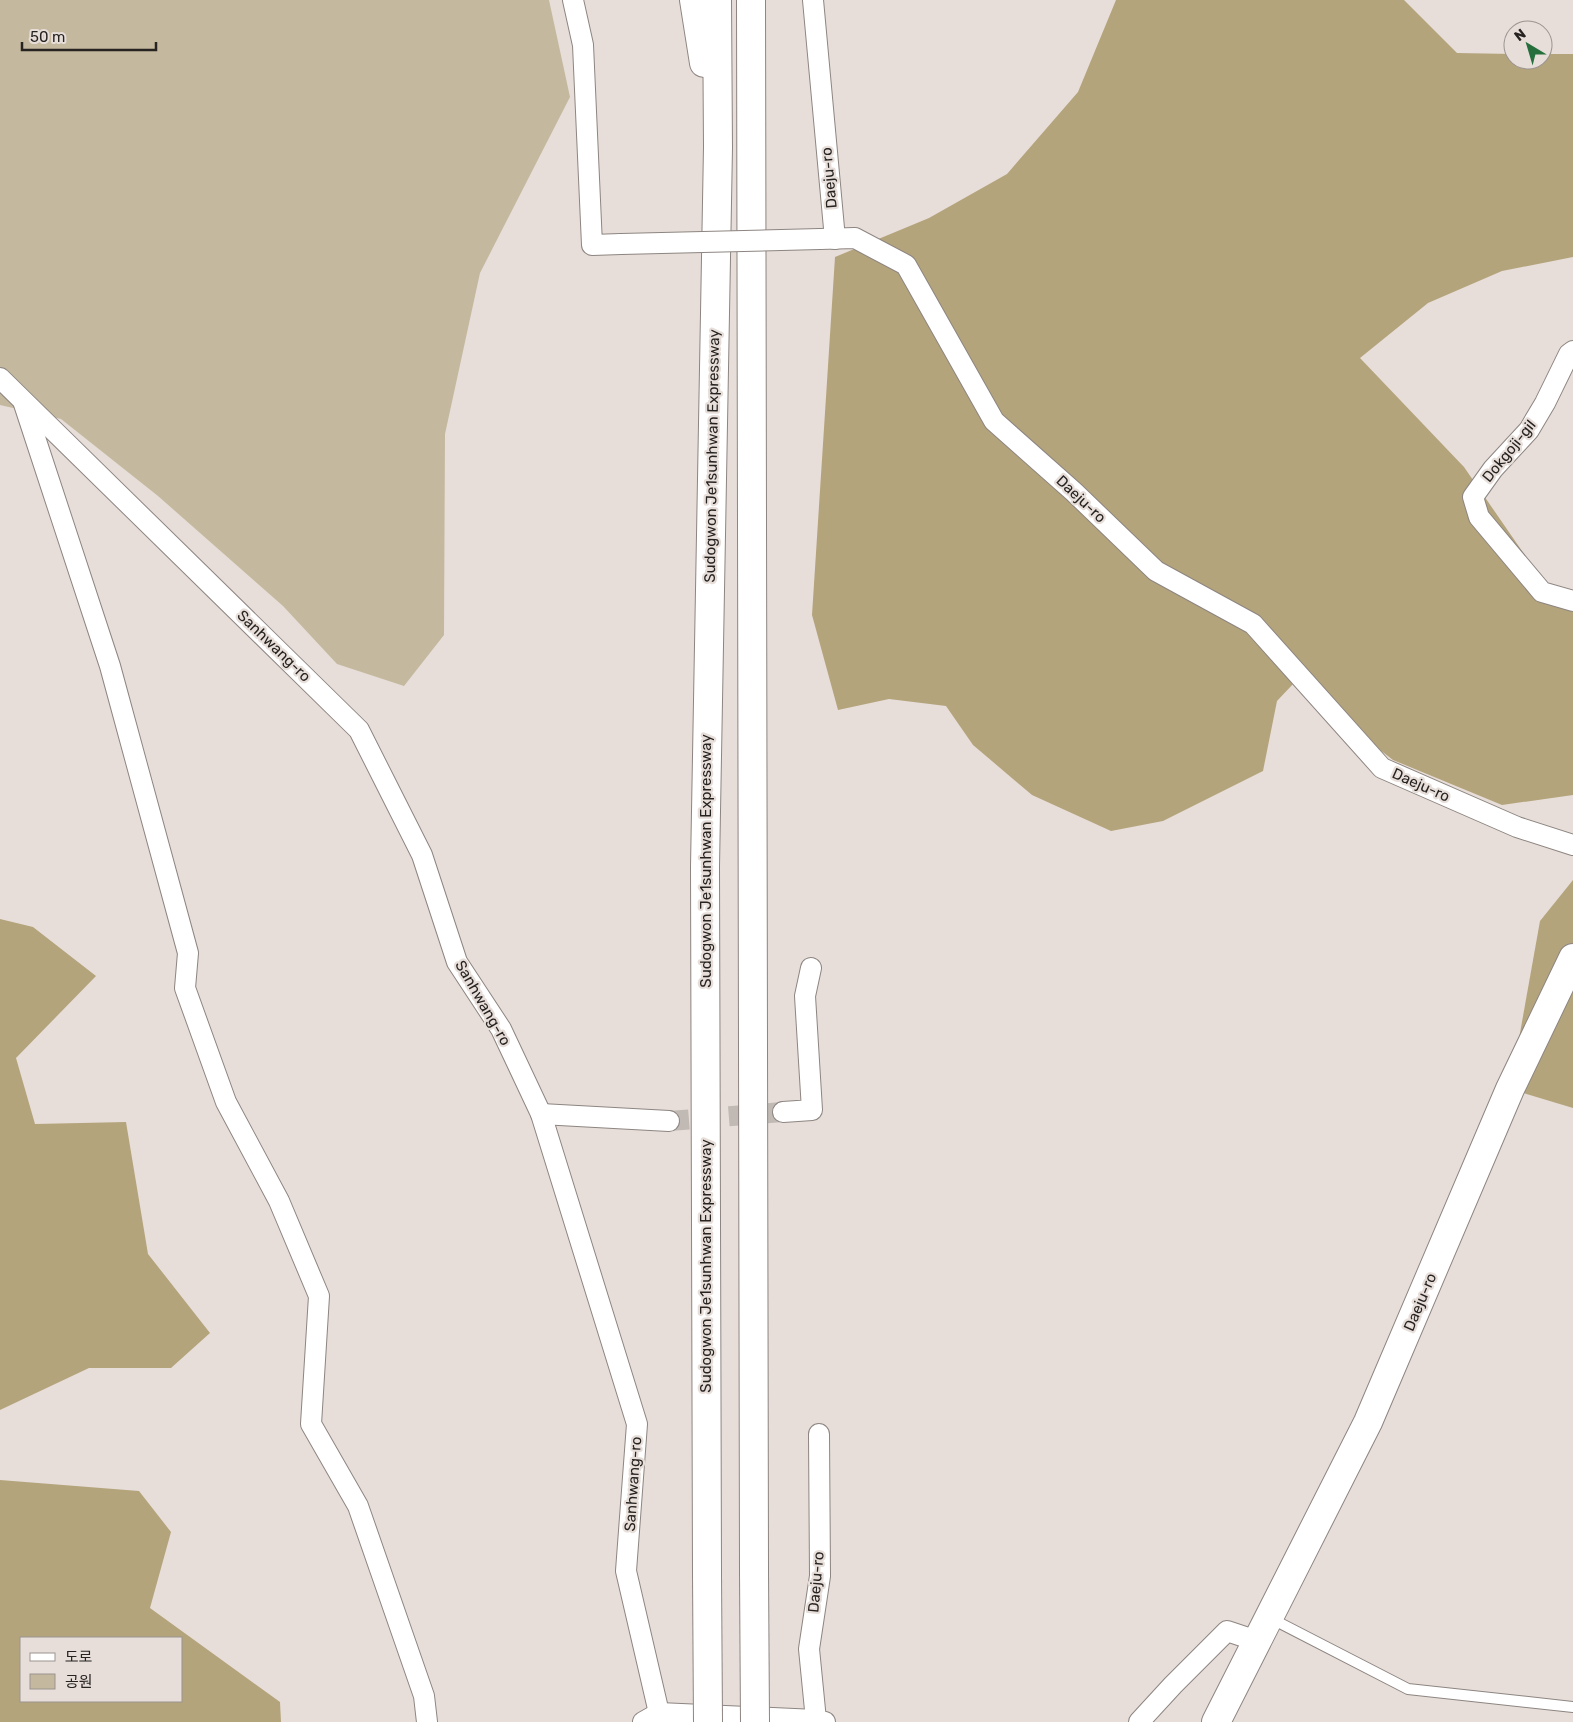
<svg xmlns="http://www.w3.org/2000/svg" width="1573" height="1722" viewBox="0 0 1573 1722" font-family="Rubik,'Noto Sans KR',sans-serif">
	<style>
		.green { fill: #c4b99e }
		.forest { fill: #b4a47c; fill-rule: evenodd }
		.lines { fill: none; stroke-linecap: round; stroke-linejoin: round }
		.street-tunnel { stroke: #c0b9b4; stroke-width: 20; stroke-dasharray: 20 10; stroke-linecap: butt }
		.lane-casing { stroke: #8d8581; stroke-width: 12 }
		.street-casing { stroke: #8d8581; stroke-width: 22 }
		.secondary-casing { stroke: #8d8581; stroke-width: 30 }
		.highway-casing { stroke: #8d8581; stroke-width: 30 }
		.lane { stroke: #fff; stroke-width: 10 }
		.street { stroke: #fff; stroke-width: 20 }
		.secondary { stroke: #fff; stroke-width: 28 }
		.highway { stroke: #fff; stroke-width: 28 }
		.street-bridge-casing { stroke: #8d8581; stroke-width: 22; stroke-linecap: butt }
		.highway-bridge-casing { stroke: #8d8581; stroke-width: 30; stroke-linecap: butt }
		.street-bridge { stroke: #fff; stroke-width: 20 }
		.highway-bridge { stroke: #fff; stroke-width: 28 }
		.labels { text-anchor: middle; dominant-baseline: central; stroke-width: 4.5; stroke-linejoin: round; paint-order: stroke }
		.street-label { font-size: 15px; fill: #262321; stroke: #e7ded9 }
	</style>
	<rect width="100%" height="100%" fill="#e7ded9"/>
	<!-- green -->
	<polygon class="green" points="0,0 549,0 570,97 480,273 445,434 444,635 404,686 337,664 283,606 158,496 61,419 0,405"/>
	<!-- forest -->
	<g class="forest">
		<polygon points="1116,0 1404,0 1457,53 1513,54 1513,60 1543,60 1543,54 1573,54 1573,257 1502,271 1428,303 1360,358 1464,467 1560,606 1573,612 1573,795 1502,805 1393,760 1294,683 1277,701 1263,771 1163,821 1111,831 1032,795 973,745 946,706 889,699 838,710 812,615 835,257 929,218 1007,174 1078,92"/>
		<polygon points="1573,880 1573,1108 1510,1089 1540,921"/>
		<polygon points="0,919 33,927 96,976 16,1058 35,1124 126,1122 148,1254 210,1333 171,1368 89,1368 0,1410"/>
		<path d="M0 1480 139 1491 171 1532 150 1608 280 1702 281 1722H0ZM181 1638V1701H21V1638Z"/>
	</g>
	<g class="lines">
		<!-- street-tunnel -->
		<polyline class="street-tunnel" points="669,1121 783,1112"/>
		<defs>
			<polyline id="lane" points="1270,1618 1408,1689 1573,1707"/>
			<g id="street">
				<polyline points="573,0 583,45 592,245 621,244"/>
				<polyline points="813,0 835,239"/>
				<polyline points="820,239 855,238 906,265 994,421 1074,492 1156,571 1253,624 1382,768 1517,827 1573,845"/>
				<polyline points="1573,351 1569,354 1545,403 1529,430 1493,469 1473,497 1479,517 1542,592 1573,601"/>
				<polyline points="0,378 359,730 422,855 457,962 501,1029 541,1114 637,1424 626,1571 659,1713"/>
				<polyline points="24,404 110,666 188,953 185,988 226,1102 279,1201 319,1296 311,1424 358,1506 424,1696 427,1722"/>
				<polyline points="783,1112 812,1110 805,996 811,968"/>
				<polyline points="541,1114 669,1121"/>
				<polyline points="816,1720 809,1649 820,1576 819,1434"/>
				<polyline points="643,1722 659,1713 816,1720 825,1722"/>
				<polyline points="1139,1722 1173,1685 1227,1631 1257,1641"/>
			</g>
			<polyline id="secondary" points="1216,1722 1368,1422 1510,1089 1573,958"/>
			<g id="highway">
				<polyline points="694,0 704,63"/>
				<polyline points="751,0 754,1572"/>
				<polyline points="707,1574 705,867 718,147 717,0"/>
			</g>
		</defs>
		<!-- lane casing -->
		<use href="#lane" class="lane-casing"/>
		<!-- street casing -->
		<use href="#street" class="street-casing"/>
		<!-- secondary casing -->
		<use href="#secondary" class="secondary-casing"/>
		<!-- highway casing -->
		<use href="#highway" class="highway-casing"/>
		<!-- lane -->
		<use href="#lane" class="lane"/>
		<!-- street -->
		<use href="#street" class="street"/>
		<!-- secondary -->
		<use href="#secondary" class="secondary"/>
		<!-- highway -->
		<use href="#highway" class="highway"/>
		<defs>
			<polyline id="street-bridge" points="621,244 820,239"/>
			<g id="highway-bridge">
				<polyline points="754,1572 755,1722"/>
				<polyline points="707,1574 708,1722"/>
			</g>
		</defs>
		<!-- street-bridge casing -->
		<use href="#street-bridge" class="street-bridge-casing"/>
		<!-- highway-bridge casing -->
		<use href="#highway-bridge" class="highway-bridge-casing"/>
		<!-- street-bridge -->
		<use href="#street-bridge" class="street-bridge"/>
		<!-- highway-bridge -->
		<use href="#highway-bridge" class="highway-bridge"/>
	</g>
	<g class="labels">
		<!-- street labels -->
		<g class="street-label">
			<text transform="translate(829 178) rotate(-95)">Daeju-ro</text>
			<text transform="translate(1509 451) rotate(-51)">Dokgoji-gil</text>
			<text transform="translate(712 456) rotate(-89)">Sudogwon Je1sunhwan Expressway</text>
			<text transform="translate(1081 499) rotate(43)">Daeju-ro</text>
			<text transform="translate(274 646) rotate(44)">Sanhwang-ro</text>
			<text transform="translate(1421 785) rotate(24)">Daeju-ro</text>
			<text transform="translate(706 861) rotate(-90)">Sudogwon Je1sunhwan Expressway</text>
			<text transform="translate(483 1003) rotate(60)">Sanhwang-ro</text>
			<text transform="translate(706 1266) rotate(-90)">Sudogwon Je1sunhwan Expressway</text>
			<text transform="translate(1420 1302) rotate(-67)">Daeju-ro</text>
			<text transform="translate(633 1484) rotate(-86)">Sanhwang-ro</text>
			<text transform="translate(816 1582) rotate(-85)">Daeju-ro</text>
		</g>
	</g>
	<!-- legend -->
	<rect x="20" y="1637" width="162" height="65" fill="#e7ded9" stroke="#9a938f"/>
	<rect x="30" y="1653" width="25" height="8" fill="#ffffff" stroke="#9a938f"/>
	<text x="65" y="1662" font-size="15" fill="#262321">도로</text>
	<rect x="30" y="1674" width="25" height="15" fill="#c4b99e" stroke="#9a938f"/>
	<text x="65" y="1687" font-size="15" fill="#262321">공원</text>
	<!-- north arrow -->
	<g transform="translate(1528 45) rotate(322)"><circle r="24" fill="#e7ded9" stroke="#9a938f"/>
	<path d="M0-4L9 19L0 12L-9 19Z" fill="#266f3d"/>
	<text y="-8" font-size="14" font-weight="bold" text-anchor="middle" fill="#262321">N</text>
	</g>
	<!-- scale -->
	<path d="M22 42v8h134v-8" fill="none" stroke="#262321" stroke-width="2.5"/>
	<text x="30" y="42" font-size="15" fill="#262321" stroke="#e7ded9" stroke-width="4" paint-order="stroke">50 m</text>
</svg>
